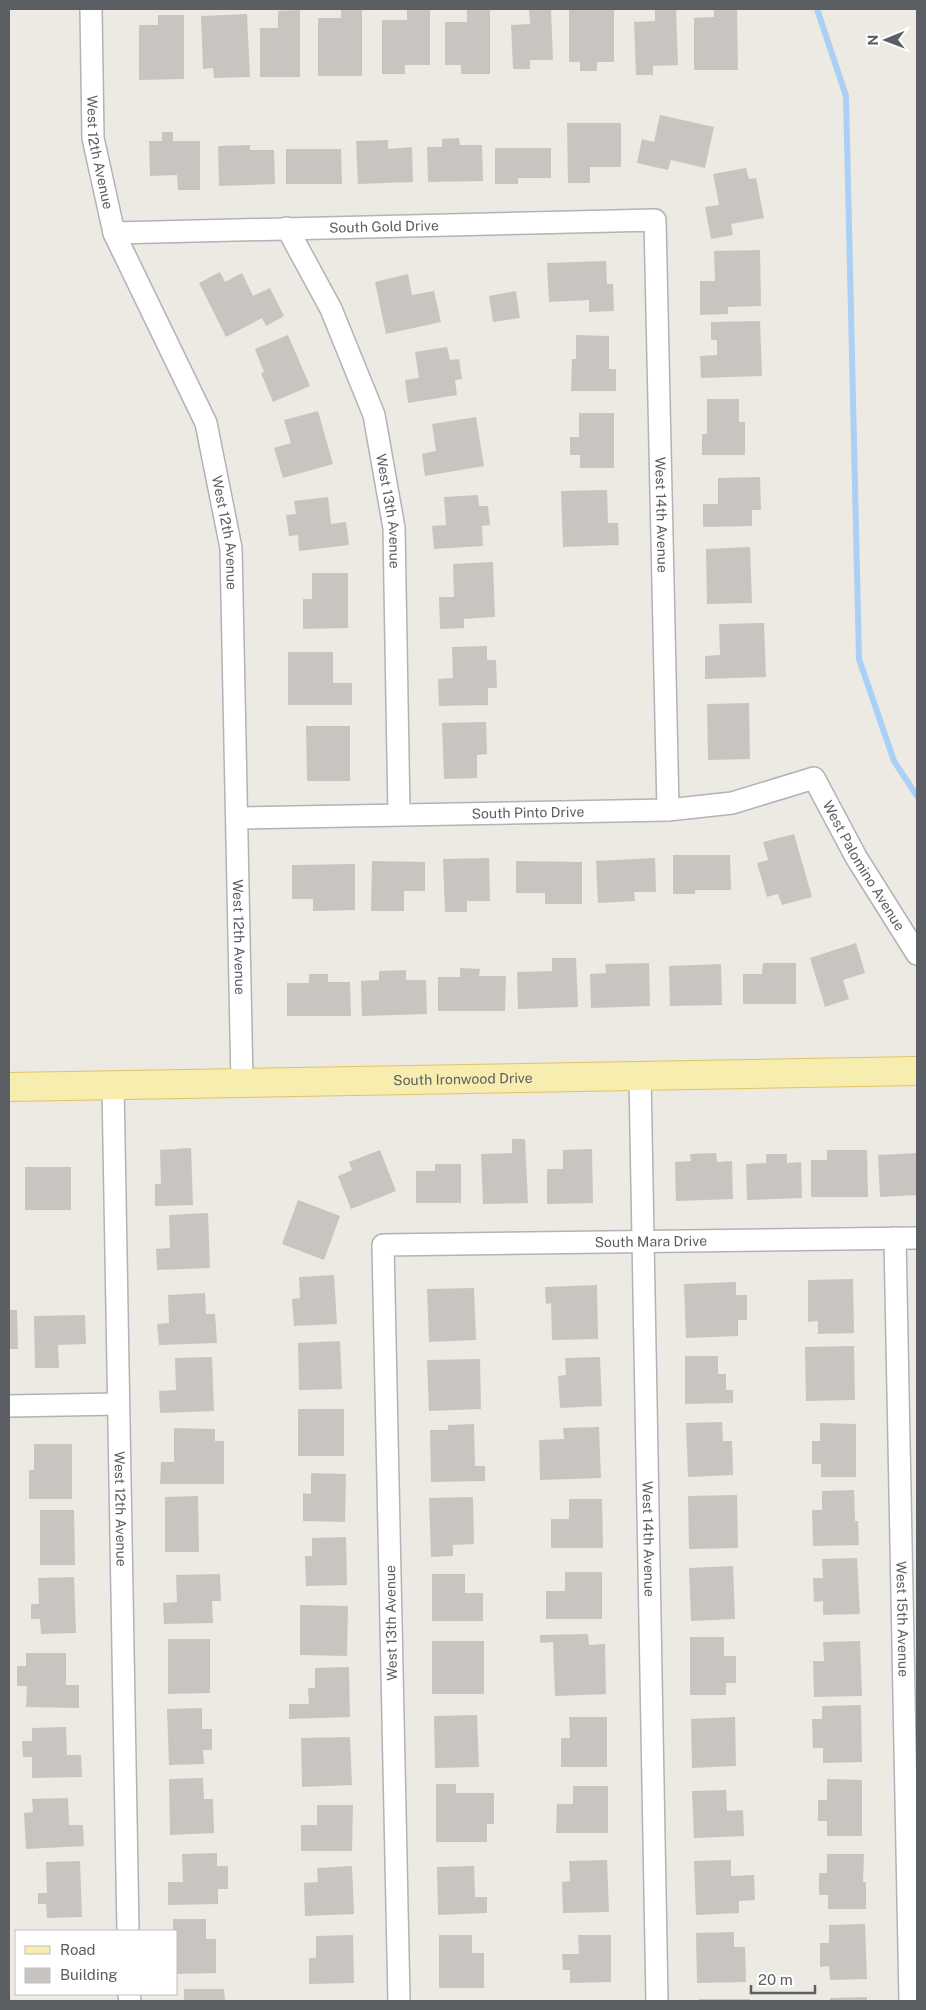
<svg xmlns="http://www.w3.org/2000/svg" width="926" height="2010" viewBox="0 0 926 2010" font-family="'Public Sans',sans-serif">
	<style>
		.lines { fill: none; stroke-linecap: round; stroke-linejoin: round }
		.stream { stroke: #aad1f5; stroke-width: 6 }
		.building { fill: #c8c5c0 }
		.street-casing { stroke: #b0b3b7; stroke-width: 24 }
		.primary-casing { stroke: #e1c466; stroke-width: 30 }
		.street { stroke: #fff; stroke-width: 21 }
		.primary { stroke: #f6edae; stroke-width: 28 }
		.labels { text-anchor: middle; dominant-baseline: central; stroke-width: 4.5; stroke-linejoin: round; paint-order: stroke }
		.street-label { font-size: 14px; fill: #5b5e62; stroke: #fff }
	</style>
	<rect width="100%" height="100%" fill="#eceae3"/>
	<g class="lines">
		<!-- stream -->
		<polyline class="stream" points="817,9 846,96 859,659 894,761 917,796"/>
	</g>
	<!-- building -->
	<g class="building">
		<polygon points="407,9 430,9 430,65 405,65 405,74 382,74 382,20 407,20"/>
		<polygon points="467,9 490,9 490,74 461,74 461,65 445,65 445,22 467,22"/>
		<polygon points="529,9 551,9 553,60 530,60 530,69 513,69 511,25 530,24"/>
		<polygon points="655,9 676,9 678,65 653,66 653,75 636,75 634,22 655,21"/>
		<polygon points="714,9 737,9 738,70 694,70 694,18 714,17"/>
		<polygon points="300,10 300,77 260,77 260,28 278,28 278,11"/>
		<polygon points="341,10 362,10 362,76 318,76 318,18 341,18"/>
		<polygon points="569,10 614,10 614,62 597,62 597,71 580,71 580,62 569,62"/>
		<polygon points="247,14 250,77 214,78 213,68 203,69 201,16"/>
		<polygon points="158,15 184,15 184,79 139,80 139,25 158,25"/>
		<polygon points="660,115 714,127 705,168 671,160 668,170 637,163 642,139 654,142"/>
		<polygon points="567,123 621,123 621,167 590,167 590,183 568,183"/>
		<polygon points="162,132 173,132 173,141 200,141 200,190 178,190 177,175 150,176 149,141 162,141"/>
		<polygon points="459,138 460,145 482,145 483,181 428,182 427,147 442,147 442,139"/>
		<polygon points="388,140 388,149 412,147 413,182 358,184 356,141"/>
		<polygon points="250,145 250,150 274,150 275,184 219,186 218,146"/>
		<polygon points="495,148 551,148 551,178 518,178 518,184 495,184"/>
		<polygon points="286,149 341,149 342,184 286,184"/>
		<polygon points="746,168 749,179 756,178 764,218 731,224 733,235 711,239 705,207 719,205 713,174"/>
		<polygon points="760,250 761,306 728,307 728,314 700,315 700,281 715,281 714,251"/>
		<polygon points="606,261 607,284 613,284 614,311 589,312 589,300 549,302 547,263"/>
		<polygon points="220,272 225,282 242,273 253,296 270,288 284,316 266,326 262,318 226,337 199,283"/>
		<polygon points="408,274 412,295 434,291 441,322 386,334 375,282"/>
		<polygon points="516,291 520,318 493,322 489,296"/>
		<polygon points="760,321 762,376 701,378 700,356 717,355 717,340 711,340 711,322"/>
		<polygon points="288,335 310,386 273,402 261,373 264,372 255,349"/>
		<polygon points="576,335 609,336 609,369 616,369 616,391 571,391 572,359 576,359"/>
		<polygon points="447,347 450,360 459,359 462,379 455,380 457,395 408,403 405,380 419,378 415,352"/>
		<polygon points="707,399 739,399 739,422 745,422 745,455 702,455 702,434 707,434"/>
		<polygon points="318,411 333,464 283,478 274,448 291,443 284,420"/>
		<polygon points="579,413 614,413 614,468 580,468 580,455 570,455 570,437 579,437"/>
		<polygon points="476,417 484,466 425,476 422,454 436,451 432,424"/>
		<polygon points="760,477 761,510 752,510 752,526 703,527 703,504 718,504 718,478"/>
		<polygon points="607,490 608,523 618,523 619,545 563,547 561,491"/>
		<polygon points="478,495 479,506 488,506 490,525 482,526 483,546 434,549 432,526 446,525 444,497"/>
		<polygon points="328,497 331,524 346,522 349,545 299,551 298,535 289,536 286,515 296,514 294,501"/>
		<polygon points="750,547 752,603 707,604 706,549"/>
		<polygon points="493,562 495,617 464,619 464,628 440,629 439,597 454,597 453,564"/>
		<polygon points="312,573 348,573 348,628 303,629 303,599 312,599"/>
		<polygon points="764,623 766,677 705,679 705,656 720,655 719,624"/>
		<polygon points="487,646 487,660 496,660 497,688 488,688 488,705 439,706 438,679 453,678 452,647"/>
		<polygon points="288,652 333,652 333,683 352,683 352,705 288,705"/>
		<polygon points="749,703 750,759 708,760 707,704"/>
		<polygon points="486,722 487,754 477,755 477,778 444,779 442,723"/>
		<polygon points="306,726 350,726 350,781 307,781"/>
		<polygon points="794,834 812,897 782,905 778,894 767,897 757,863 768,860 763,842"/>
		<polygon points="673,855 730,855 731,890 695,890 695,894 673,894"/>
		<polygon points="489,858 490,901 467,901 467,912 445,912 443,859"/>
		<polygon points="655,858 656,892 634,892 635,901 598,903 596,861"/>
		<polygon points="372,861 425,862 425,891 404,891 404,911 371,911"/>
		<polygon points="516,861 582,862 582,904 545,904 545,893 516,893"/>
		<polygon points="355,864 355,910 313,911 313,899 292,899 292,865"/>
		<polygon points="856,943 865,973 843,980 849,999 825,1007 810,958"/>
		<polygon points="552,958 576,958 578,1007 518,1009 517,972 552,971"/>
		<polygon points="649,963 650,1006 591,1008 590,974 606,973 605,964"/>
		<polygon points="763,963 796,963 796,1004 743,1004 743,974 762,974"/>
		<polygon points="721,964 722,1005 670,1006 669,966"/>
		<polygon points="460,968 480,969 479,976 506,976 505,1011 438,1011 438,977 460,977"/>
		<polygon points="406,970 406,980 426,980 427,1014 362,1016 361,981 379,980 379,971"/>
		<polygon points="309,974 328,974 328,982 350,982 351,1016 287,1016 287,983 309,983"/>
		<polygon points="512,1139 525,1139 528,1203 483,1204 481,1154 512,1153"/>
		<polygon points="191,1148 193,1205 155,1206 155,1184 161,1184 160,1150"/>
		<polygon points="592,1149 593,1203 547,1204 547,1169 563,1169 563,1150"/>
		<polygon points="380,1150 396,1191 351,1209 338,1176 352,1170 349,1162"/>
		<polygon points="827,1150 867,1150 868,1197 811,1197 811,1160 827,1160"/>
		<polygon points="716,1153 717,1162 732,1161 733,1199 676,1201 675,1162 691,1161 690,1154"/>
		<polygon points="917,1153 917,1195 880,1197 878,1155"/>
		<polygon points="766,1154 787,1154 787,1163 801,1162 802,1198 747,1200 746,1164 766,1163"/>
		<polygon points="435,1164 461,1164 461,1203 416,1203 416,1171 435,1171"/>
		<rect x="25" y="1167" width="46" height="43"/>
		<polygon points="298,1200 340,1216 324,1260 282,1244"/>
		<polygon points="208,1213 210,1268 157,1270 156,1249 170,1248 169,1215"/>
		<polygon points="334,1275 337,1324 294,1326 292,1299 300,1298 299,1277"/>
		<polygon points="853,1279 854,1333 818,1334 818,1321 808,1322 808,1280"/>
		<polygon points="736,1282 736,1295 747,1295 747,1320 738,1320 738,1336 686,1338 684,1284"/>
		<polygon points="597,1285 598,1339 552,1340 551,1303 546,1304 545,1287"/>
		<polygon points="474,1288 476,1340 429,1342 427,1289"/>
		<polygon points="205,1293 206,1314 215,1314 217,1343 159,1345 157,1324 169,1323 168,1295"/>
		<polygon points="9,1310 17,1310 18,1349 9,1349"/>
		<polygon points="85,1315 86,1344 58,1345 59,1368 35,1368 34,1316"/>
		<polygon points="340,1341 342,1389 299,1390 298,1343"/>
		<polygon points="854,1346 855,1400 806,1401 805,1347"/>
		<polygon points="685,1356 718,1356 718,1374 726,1374 726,1390 733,1390 733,1403 685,1404"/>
		<polygon points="212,1357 214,1411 160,1413 159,1391 176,1390 175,1358"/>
		<polygon points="600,1357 602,1406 560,1408 558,1376 566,1375 565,1358"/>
		<polygon points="480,1359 481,1409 429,1411 427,1360"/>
		<rect x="298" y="1409" width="46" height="47"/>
		<polygon points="722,1422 723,1441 732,1441 733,1475 688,1477 686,1423"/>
		<polygon points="820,1423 856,1424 856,1477 821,1477 821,1464 812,1464 812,1441 820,1441"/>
		<polygon points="474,1424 475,1466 485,1466 485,1481 431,1482 430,1430 448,1430 448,1425"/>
		<polygon points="599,1427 601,1478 540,1480 539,1440 564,1439 563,1428"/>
		<polygon points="174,1428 215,1429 215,1441 224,1441 224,1484 160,1484 161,1462 174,1462"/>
		<polygon points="34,1444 72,1444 72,1499 29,1499 29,1470 34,1470"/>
		<polygon points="311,1473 346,1474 345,1522 303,1521 303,1493 311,1494"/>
		<polygon points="854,1490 855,1521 858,1521 859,1545 813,1546 812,1510 822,1510 822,1491"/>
		<polygon points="737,1495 738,1548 689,1549 688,1496"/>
		<polygon points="198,1496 199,1552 165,1552 165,1497"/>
		<polygon points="473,1497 474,1544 453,1545 453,1556 431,1557 429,1498"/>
		<polygon points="569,1499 602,1499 603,1548 551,1548 551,1519 569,1519"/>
		<polygon points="40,1510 74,1510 75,1565 40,1565"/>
		<polygon points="346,1537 347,1585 306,1586 305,1556 312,1556 312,1538"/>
		<polygon points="857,1558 860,1614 823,1615 823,1601 814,1602 813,1578 823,1578 822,1559"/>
		<polygon points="733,1566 735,1619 691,1621 689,1568"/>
		<polygon points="565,1572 602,1572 602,1619 546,1619 546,1591 565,1591"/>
		<polygon points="220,1574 221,1601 212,1601 213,1623 164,1624 163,1603 177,1602 176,1575"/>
		<polygon points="432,1574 465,1574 465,1593 483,1593 483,1621 432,1621"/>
		<polygon points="74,1577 76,1633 41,1634 40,1619 31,1619 31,1604 39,1604 38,1578"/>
		<polygon points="300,1605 348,1606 347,1656 300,1655"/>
		<polygon points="588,1634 589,1645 605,1644 606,1694 555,1696 553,1642 540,1643 540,1635"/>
		<polygon points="690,1637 724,1637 724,1656 736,1656 736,1683 726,1683 726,1695 690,1695"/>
		<polygon points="168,1639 210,1639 210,1693 168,1694"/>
		<rect x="432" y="1641" width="52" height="53"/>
		<polygon points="860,1641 862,1696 814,1697 813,1661 824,1661 823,1642"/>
		<polygon points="26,1653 66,1653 66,1685 79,1685 79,1708 26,1707 27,1686 17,1686 17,1666 26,1666"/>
		<polygon points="349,1667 350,1717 289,1719 289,1704 309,1704 308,1688 315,1688 315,1668"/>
		<polygon points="861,1705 862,1762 823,1763 823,1748 813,1748 812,1719 822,1719 822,1706"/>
		<polygon points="202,1708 202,1729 212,1729 212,1750 203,1750 204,1764 169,1765 167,1709"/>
		<polygon points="477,1715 479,1767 435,1768 434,1716"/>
		<polygon points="569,1717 607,1717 607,1767 561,1767 561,1738 570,1738"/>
		<polygon points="735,1717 736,1766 692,1768 691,1719"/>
		<polygon points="66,1727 67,1755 81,1755 82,1777 32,1778 32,1757 23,1757 22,1741 32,1741 32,1728"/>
		<polygon points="350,1737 352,1785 302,1787 301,1738"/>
		<polygon points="203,1778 204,1799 213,1799 214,1833 170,1835 169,1779"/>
		<polygon points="827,1779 862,1780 862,1836 827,1836 827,1821 818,1821 818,1800 827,1800"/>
		<polygon points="436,1784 456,1784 456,1793 494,1793 494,1824 487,1824 487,1842 436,1842"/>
		<polygon points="573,1786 608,1786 608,1833 556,1833 557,1804 573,1804"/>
		<polygon points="726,1790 727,1811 743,1810 744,1836 694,1838 692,1791"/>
		<polygon points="68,1798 69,1825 83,1825 84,1846 26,1849 24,1813 33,1812 32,1799"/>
		<polygon points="317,1805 353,1805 352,1851 301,1851 301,1825 317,1825"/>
		<polygon points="217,1853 217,1866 228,1866 228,1889 218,1889 218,1904 168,1905 168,1882 183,1882 182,1854"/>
		<polygon points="827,1854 864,1854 863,1882 866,1882 866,1909 828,1909 828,1895 819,1895 819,1873 827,1873"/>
		<polygon points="607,1860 609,1912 563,1913 562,1882 570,1881 569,1861"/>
		<polygon points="731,1860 731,1876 754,1875 755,1900 739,1901 739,1913 696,1915 694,1861"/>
		<polygon points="80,1861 82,1917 47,1918 46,1904 38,1904 38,1893 47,1893 46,1862"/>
		<polygon points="352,1866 354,1914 305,1916 304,1883 318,1882 317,1868"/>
		<polygon points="474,1866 475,1897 487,1897 487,1913 438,1915 437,1867"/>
		<polygon points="173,1919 206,1919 206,1939 216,1939 216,1973 176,1974 176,1931 173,1931"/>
		<polygon points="865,1924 867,1979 830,1980 829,1966 820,1967 820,1943 829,1943 829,1925"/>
		<polygon points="734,1932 734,1947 745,1947 746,1982 697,1983 696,1933"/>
		<polygon points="353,1935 354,1983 309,1984 309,1958 316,1958 316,1936"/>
		<polygon points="439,1935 472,1935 472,1953 484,1953 484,1988 439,1988"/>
		<polygon points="578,1935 611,1935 611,1982 570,1983 570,1970 563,1970 562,1954 579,1954"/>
		<polygon points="184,1989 224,1989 225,2001 184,2001"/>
		<polygon points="867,1997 867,2001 830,2001 830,1998"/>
		<rect x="699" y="1999" width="51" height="2"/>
	</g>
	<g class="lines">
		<defs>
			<g id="street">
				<path id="s1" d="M91 9 93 138 114 233 206 423 231 548 242 1082"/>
				<path id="s2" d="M287 228 331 309 374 415 394 528 399 814"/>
				<path id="s3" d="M114 233 655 220 668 810"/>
				<path id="s4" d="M237 818 668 810 732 803 814 778 856 857 917 954"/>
				<path id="s5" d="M640 1075 657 2001"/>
				<path id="s6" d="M113 1085 128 1931"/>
				<path id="s7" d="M895 1238 910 2001"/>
				<polyline points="9,1406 118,1404"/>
				<polyline points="129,1994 130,2001"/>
				<path id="s8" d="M399 2001 383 1245 917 1238"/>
			</g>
			<g id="primary">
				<path id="s9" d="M9 1087 917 1071"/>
			</g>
		</defs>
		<!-- street casing -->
		<use href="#street" class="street-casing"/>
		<!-- primary casing -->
		<use href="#primary" class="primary-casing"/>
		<!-- street -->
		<use href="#street" class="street"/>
		<!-- primary -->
		<use href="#primary" class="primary"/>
	</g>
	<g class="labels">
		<!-- street labels -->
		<g class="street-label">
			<text stroke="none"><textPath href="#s1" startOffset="144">West 12th Avenue</textPath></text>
			<text stroke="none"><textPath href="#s3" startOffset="270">South Gold Drive</textPath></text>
			<text stroke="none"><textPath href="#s2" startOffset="304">West 13th Avenue</textPath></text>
			<text stroke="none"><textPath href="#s3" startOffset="836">West 14th Avenue</textPath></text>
			<text stroke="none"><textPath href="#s1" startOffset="549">West 12th Avenue</textPath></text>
			<text stroke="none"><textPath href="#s4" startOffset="291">South Pinto Drive</textPath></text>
			<text stroke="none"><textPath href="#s4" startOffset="682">West Palomino Avenue</textPath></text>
			<text stroke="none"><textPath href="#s1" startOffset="954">West 12th Avenue</textPath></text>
			<text stroke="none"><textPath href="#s9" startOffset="454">South Ironwood Drive</textPath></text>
			<text stroke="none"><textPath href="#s8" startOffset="1024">South Mara Drive</textPath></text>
			<text stroke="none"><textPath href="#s6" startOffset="424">West 12th Avenue</textPath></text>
			<text stroke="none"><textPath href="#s5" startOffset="464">West 14th Avenue</textPath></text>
			<text stroke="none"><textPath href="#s7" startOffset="381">West 15th Avenue</textPath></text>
			<text transform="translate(391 1623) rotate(-91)">West 13th Avenue</text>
		</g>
	</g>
	<!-- border -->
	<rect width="926" height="2010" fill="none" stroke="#5b5e62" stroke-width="20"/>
	<!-- legend -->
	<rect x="15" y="1930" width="162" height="65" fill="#ffffff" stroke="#bdbfc0"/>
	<rect x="25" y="1946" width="25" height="8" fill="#f6edae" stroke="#bdbfc0"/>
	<text x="60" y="1955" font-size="15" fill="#5b5e62">Road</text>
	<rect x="25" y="1968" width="25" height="15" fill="#c8c5c0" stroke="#bdbfc0"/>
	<text x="60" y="1980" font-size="15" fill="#5b5e62">Building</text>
	<!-- north arrow -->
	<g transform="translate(886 40) rotate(269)" stroke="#ffffff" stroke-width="4" paint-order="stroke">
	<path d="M0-4L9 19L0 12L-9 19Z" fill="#5b5e62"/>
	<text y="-8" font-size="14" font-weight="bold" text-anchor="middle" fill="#5b5e62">N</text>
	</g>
	<!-- scale -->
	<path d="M751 1985v8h64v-8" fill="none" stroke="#5b5e62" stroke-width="2.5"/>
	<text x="758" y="1985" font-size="15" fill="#5b5e62" stroke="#ffffff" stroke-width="4" paint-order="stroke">20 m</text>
</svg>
